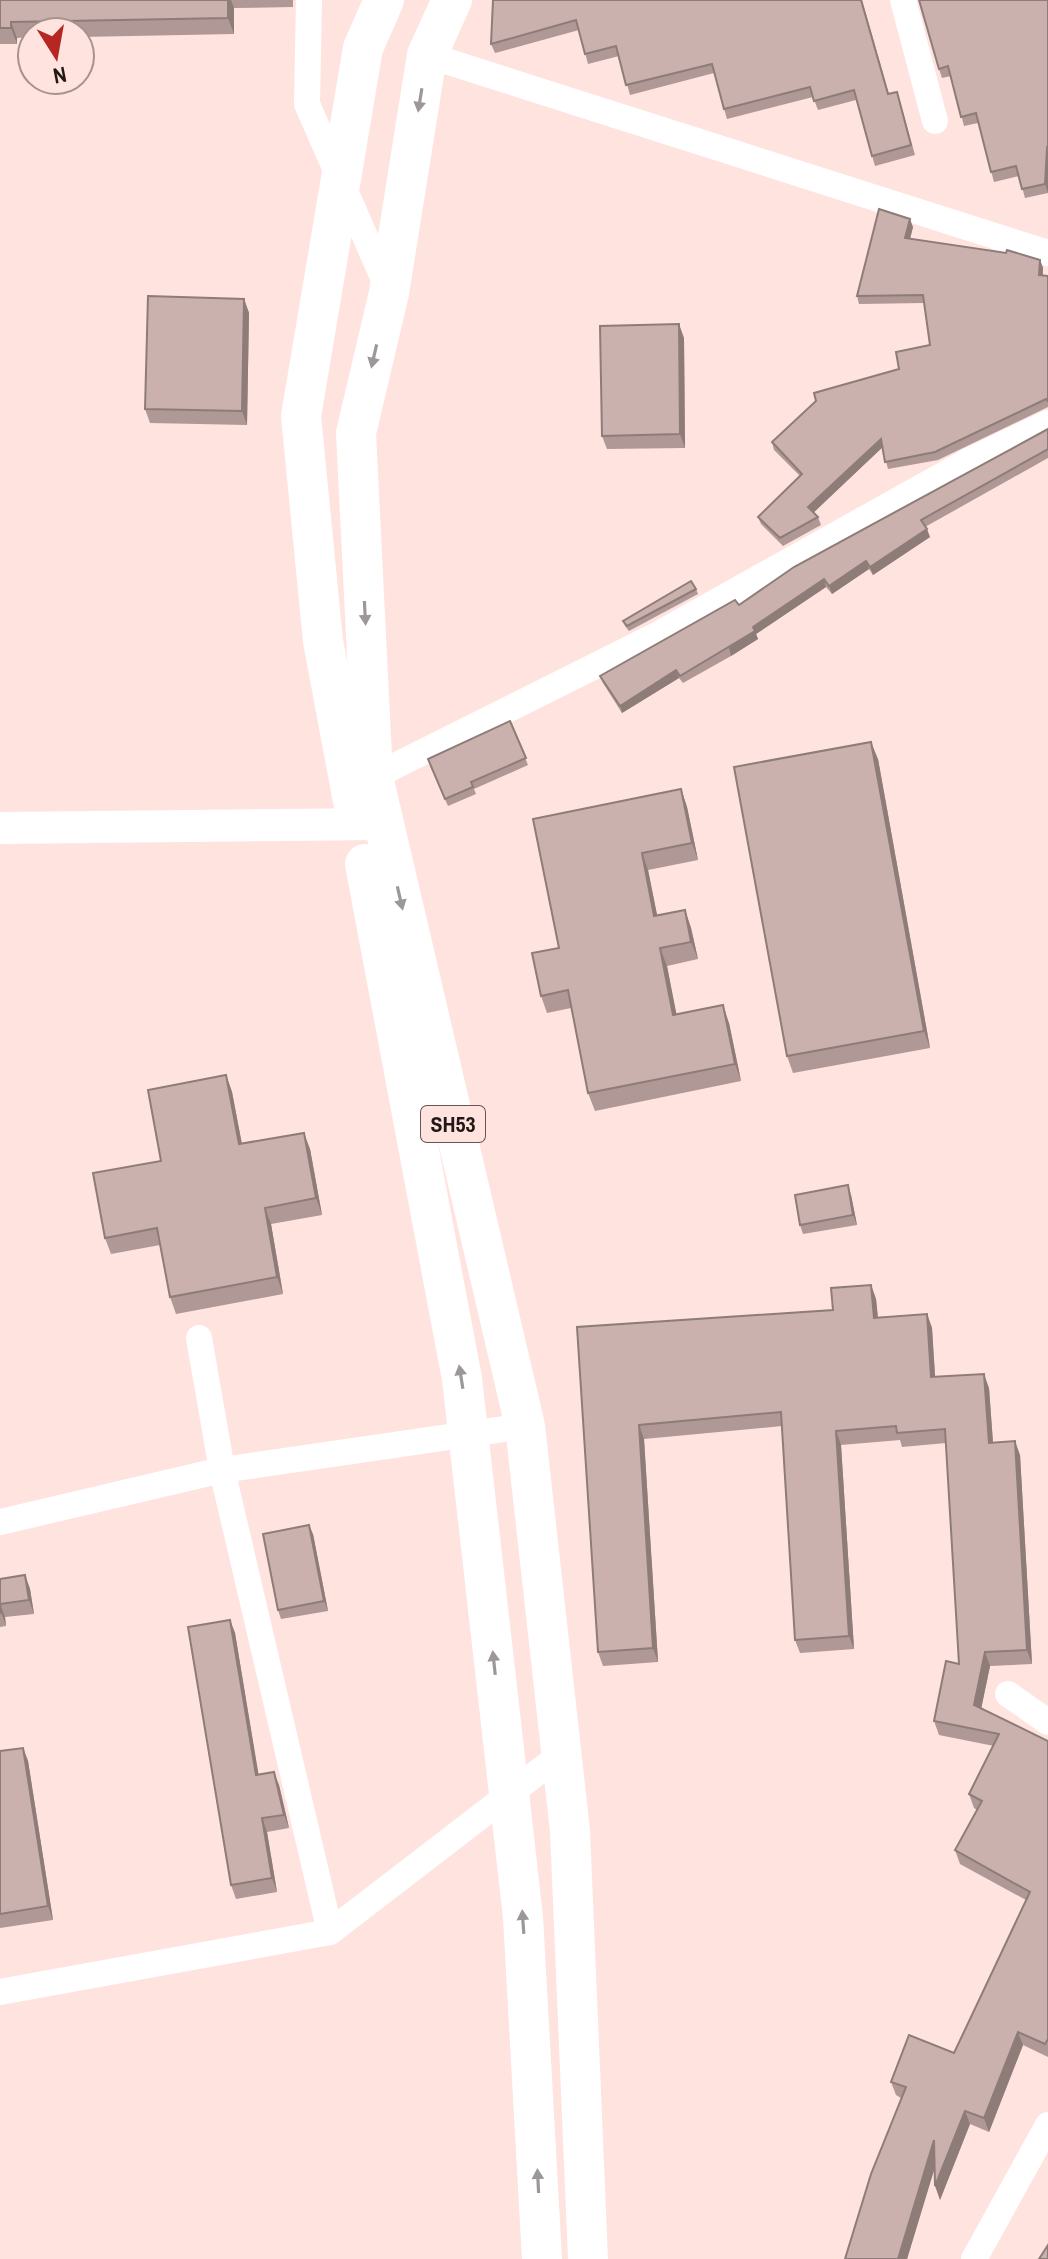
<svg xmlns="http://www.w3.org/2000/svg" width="1048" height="2259" viewBox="0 0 1048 2259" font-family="'Archivo Narrow',sans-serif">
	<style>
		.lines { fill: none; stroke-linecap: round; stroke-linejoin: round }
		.minor { stroke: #fff; stroke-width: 26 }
		.tertiary { stroke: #fff; stroke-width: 32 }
		.primary { stroke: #fff; stroke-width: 40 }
		.wall { fill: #af9895 }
		.shaded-wall { fill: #8e7c79 }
		.building { fill: #cbb1ad; stroke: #8e7c79; stroke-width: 2 }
		.oneway { fill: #9c9897 }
		.labels { text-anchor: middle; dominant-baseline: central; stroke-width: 8; stroke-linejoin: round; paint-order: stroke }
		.shield { fill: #ffe3df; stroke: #645653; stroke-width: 2 }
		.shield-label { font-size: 22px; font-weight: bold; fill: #221917 }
	</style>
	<rect width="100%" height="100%" fill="#ffe3df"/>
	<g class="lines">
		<!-- minor -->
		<g class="minor">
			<polyline points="309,0 307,104 389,291"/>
			<polyline points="903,0 935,121"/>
			<polyline points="427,55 1048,253"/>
			<polyline points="373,777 653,637 968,461 1048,423"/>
			<polyline points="199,1338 222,1470 330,1932"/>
			<polyline points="0,1522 222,1470 525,1426"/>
			<polyline points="1008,1694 1048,1722"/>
			<polyline points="0,1992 330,1932 559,1756"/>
			<polyline points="974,2259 1048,2125"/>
		</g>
		<!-- tertiary -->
		<polyline class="tertiary" points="0,828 382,824"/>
		<!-- primary -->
		<g class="primary">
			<polyline points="452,0 427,55 389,293 356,433 373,777 525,1426 570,1831 588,2259"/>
			<polyline points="353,801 323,641 301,416 363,48 384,0"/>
			<polyline points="365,864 462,1379 523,1917 542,2259"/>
		</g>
	</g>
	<!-- wall -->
	<g class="wall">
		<polygon points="0,0 293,0 293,7 234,8 234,34 80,37 80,32 32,32 32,37 17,38 17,44 0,44"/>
		<polygon points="493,0 862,0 889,94 900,101 915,155 875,166 856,100 818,110 813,97 727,119 714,73 630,95 619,56 588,64 579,30 495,53 491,44"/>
		<polygon points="1048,0 1048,193 1025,198 1019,176 994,182 978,123 964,126 951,76 942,78 939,69"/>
		<polygon points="913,227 910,239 1040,260 1043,268 1043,275 1048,276 1048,407 938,460 888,469 882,447 813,513 818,517 821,525 783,546 761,524 758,517 800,476 774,450 772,442 899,369 930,345 924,303 859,304 857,296"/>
		<polygon points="244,299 249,313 247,425 150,423 145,409"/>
		<polygon points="684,338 685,448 607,449 602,436"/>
		<polygon points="1048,429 1048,458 925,527 930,537 873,575 869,569 832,594 826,587 756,634 758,639 731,656 683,683 679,678 622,713 603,683 600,676 739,605"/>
		<polygon points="696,589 698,594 629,631 625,626 623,621"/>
		<polygon points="510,721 528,765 474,789 476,794 448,806 430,766"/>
		<polygon points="878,759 930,1048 793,1073 787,1056"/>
		<polygon points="681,789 687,807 698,860 648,870 657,916 685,910 691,928 698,959 667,966 676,1014 729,1023 741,1081 595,1111 588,1093 571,1008 547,1013 541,996 559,948"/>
		<polygon points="226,1075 232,1092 242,1144 310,1149 322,1215 271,1224 283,1294 176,1314 170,1297 160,1245 111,1254 105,1238 161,1161"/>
		<polygon points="851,1195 857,1225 803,1234 800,1225"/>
		<polygon points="871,1285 876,1299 878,1317 927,1314 932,1328 935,1377 989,1388 993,1443 1020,1455 1032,1664 990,1666 981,1709 1048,1741 1048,2057 1023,2045 989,2132 970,2124 940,2200 934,2169 907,2259 901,2098 896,2095 891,2082 954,2053 1026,1900 960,1864 955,1850 977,1810 974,1808 969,1794 994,1746 939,1735 934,1721 959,1664 946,1443 902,1447 900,1440 841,1445 854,1649 800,1653 795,1640 782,1426 644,1439 658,1662 603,1666 598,1652 577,1327 833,1310"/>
		<polygon points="313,1534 328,1611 281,1619 278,1610"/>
		<polygon points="25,1575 30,1589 34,1614 5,1617 6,1626 0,1627 0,1579"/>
		<polygon points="230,1620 235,1633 258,1774 279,1785 289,1828 267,1832 277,1892 236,1899 231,1885"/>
		<polygon points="23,1748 28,1761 53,1920 0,1928 0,1751"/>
	</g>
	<!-- shaded-wall -->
	<g class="shaded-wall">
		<polygon points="228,0 231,0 234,8 234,34 228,18"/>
		<polygon points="11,22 17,38 17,44 11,28"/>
		<polygon points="1047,149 1048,152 1048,193 1045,184"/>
		<polygon points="910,219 913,227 908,246 905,238"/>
		<polygon points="1040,260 1043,268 1042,283 1039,275"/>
		<polygon points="244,299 249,313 247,425 242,411"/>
		<polygon points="679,324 684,338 685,448 680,434"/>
		<polygon points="881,439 884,446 811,515 808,507"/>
		<polygon points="927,529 930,537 873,575 870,567"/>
		<polygon points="866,561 869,569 832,594 829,586"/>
		<polygon points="824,579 826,587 756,634 758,639 731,656 729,648 753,627"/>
		<polygon points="676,670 679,678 622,713 620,706"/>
		<polygon points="871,742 878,759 930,1048 924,1031"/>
		<polygon points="681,789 687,807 698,860 692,843"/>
		<polygon points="642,853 648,870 661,934 654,916"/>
		<polygon points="685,910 691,928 698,959 691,942"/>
		<polygon points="660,948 667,966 680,1032 673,1015"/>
		<polygon points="723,1005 729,1023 741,1081 735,1064"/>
		<polygon points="226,1075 232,1092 245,1161 239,1144"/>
		<polygon points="304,1133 310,1149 322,1215 316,1198"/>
		<polygon points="848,1185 851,1195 857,1225 853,1215"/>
		<polygon points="265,1208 271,1224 283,1294 277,1277"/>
		<polygon points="871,1285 876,1299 879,1331 874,1318"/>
		<polygon points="927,1314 932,1328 936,1391 931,1377"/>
		<polygon points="984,1374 989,1388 994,1457 989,1443"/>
		<polygon points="639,1425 644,1439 658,1662 653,1648"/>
		<polygon points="836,1431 841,1445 854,1649 849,1636"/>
		<polygon points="1015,1441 1020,1455 1032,1664 1027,1650"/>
		<polygon points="309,1525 313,1534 328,1611 324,1601"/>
		<polygon points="25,1575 30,1589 34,1614 29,1600"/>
		<polygon points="0,1604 5,1617 6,1626 1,1612"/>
		<polygon points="230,1620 235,1633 261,1789 256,1775"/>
		<polygon points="985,1652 990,1666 979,1719 974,1705"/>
		<polygon points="23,1748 28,1761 53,1920 48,1906"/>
		<polygon points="274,1772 279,1785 289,1828 284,1815"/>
		<polygon points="262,1818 267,1832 277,1892 272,1878"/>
		<polygon points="1018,2032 1023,2045 989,2132 984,2118"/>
		<polygon points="965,2111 970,2124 940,2200 935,2186"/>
		<polygon points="934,2140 939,2154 907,2259 898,2259"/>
	</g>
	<!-- building -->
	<g class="building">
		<polygon points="0,0 228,0 228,18 11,22 11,28 0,28"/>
		<polygon points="493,0 861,0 888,94 897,92 911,145 872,156 854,90 814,101 810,87 724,109 712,64 626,85 616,46 585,54 576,20 491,44"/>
		<polygon points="919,0 1048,0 1048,151 1047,149 1045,184 1022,189 1016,166 991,172 976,113 961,117 948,66 939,69"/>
		<polygon points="879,209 910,219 905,238 1006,253 1007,250 1040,260 1039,275 1048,276 1048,401 1046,399 935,452 885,462 881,439 808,507 818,517 780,538 758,517 802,474 772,442 816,401 814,393 899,369 896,352 930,345 923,295 857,296"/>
		<polygon points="148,296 244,299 242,411 145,409"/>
		<polygon points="679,324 680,434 602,436 600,326"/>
		<polygon points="1048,429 1048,449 921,520 927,529 870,567 866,561 829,586 824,579 753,627 755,631 680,676 676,670 620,706 600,676 735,600 739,605 794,567"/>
		<polygon points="691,581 696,589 627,626 623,621"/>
		<polygon points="510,721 526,758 471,782 473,787 445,799 428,759"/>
		<polygon points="871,742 924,1031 787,1056 734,767"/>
		<polygon points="681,789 692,843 642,853 654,916 685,910 691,942 660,948 673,1015 723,1005 735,1064 588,1093 568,990 541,996 532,953 559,948 533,819"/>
		<polygon points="226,1075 239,1144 304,1133 316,1198 265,1208 277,1277 170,1297 157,1228 105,1238 93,1173 161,1161 148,1090"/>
		<polygon points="848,1185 853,1215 800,1225 795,1195"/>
		<polygon points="871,1285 874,1318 927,1314 931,1377 984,1374 989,1443 1015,1441 1027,1650 985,1652 974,1705 1048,1741 1048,2039 1045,2044 1018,2032 984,2118 965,2111 935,2186 934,2140 898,2259 845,2259 871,2174 906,2087 891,2082 909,2035 954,2053 1030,1892 955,1850 982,1801 969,1794 999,1734 934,1721 946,1661 959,1664 945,1429 897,1433 896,1426 836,1431 849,1636 795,1640 781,1412 639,1425 653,1648 598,1652 577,1327 833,1310 831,1288"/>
		<polygon points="309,1525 324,1601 278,1610 263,1534"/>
		<polygon points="25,1575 29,1600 0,1604 1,1612 0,1613 0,1579"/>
		<polygon points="230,1620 256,1775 274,1772 284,1815 262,1818 272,1878 231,1885 188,1627"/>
		<polygon points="23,1748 48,1906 0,1914 0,1751"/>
		<polygon points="1048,2245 1048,2259 1039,2259"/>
	</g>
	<!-- one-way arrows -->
	<defs><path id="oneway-solid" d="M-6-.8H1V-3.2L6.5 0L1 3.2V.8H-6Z" transform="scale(2)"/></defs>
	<g class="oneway">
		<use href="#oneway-solid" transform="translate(420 100) rotate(99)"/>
		<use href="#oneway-solid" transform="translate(374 356) rotate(103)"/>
		<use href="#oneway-solid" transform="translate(365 613) rotate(87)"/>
		<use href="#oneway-solid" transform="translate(400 898) rotate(77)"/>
		<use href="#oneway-solid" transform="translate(461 1377) rotate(-99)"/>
		<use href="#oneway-solid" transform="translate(494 1663) rotate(-96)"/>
		<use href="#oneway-solid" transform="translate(523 1922) rotate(-94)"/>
		<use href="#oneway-solid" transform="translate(538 2181) rotate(-93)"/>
	</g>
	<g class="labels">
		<!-- shield labels -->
		<rect class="shield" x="421" y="1106" width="64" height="36" rx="6"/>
		<g class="shield-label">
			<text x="453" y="1124">SH53</text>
		</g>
	</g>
	<!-- north arrow -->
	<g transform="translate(56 56) rotate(169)"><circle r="38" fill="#ffe3df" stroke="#a7928f" stroke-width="2"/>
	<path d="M0-6L14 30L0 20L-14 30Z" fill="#b62623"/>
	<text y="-12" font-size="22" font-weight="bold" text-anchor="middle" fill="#221917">N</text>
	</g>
</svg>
